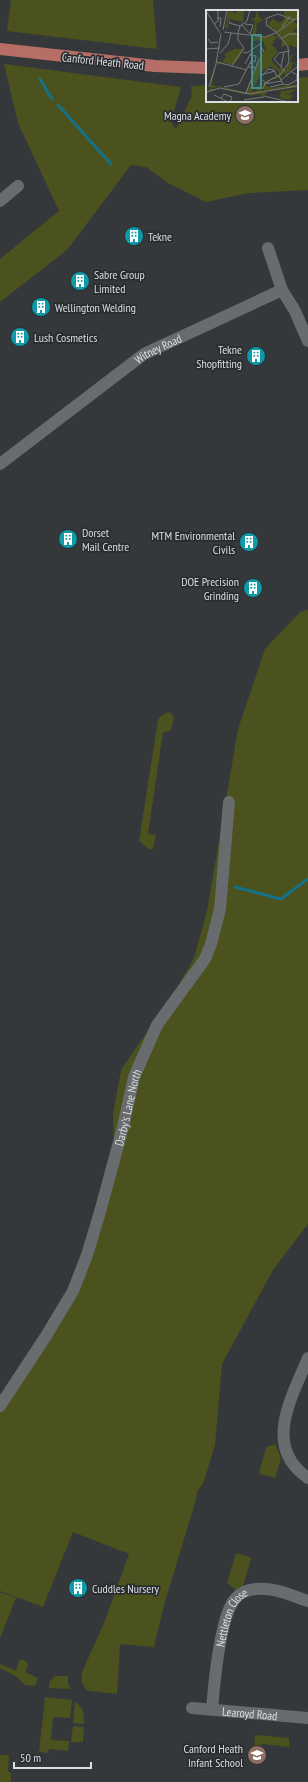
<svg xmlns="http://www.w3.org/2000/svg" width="308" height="1782" viewBox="0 0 308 1782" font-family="'PT Sans Narrow',sans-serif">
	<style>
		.green { fill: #4b521d }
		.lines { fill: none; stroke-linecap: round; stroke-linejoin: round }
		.stream { stroke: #147288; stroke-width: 3 }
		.minor { stroke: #686c6f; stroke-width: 12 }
		.major { stroke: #b76e67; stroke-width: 12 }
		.labels { text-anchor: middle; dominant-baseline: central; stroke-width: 3.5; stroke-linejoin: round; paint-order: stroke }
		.street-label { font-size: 12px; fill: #dbdee0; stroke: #2a2d30 }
		.poi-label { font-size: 12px; fill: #dbdee0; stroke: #2a2d30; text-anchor: start }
		.inset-road { fill: none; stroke: #777a7d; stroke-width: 1 }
		.view { fill: #42908a; fill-opacity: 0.15; stroke: #42908a; stroke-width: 2 }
		.inset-edge { fill: none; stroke: #dbdee0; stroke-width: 2 }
	</style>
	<rect width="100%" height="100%" fill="#34383b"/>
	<!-- green -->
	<g class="green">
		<polygon points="11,0 153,0 157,49 7,31"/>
		<polygon points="4,64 181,87 171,122 176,129 192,96 191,86 207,85 207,101 297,101 297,78 308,77 308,190 249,193 206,202 168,183 146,167 131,165 67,250 0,302 0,259 59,211 18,123"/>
		<polygon points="308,610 308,1224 273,1270 222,1364 215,1445 203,1484 197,1491 196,1500 164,1605 154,1647 120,1644 117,1694 90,1691 86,1690 82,1682 82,1672 104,1623 129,1554 73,1532 43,1607 0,1591 0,1406 73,1291 114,1159 113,1114 121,1070 178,986 194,958 207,911 238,729 265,649 300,612"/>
		<polygon points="168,712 172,714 174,719 170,731 163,732 148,834 156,835 153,848 150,850 139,841 158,720 161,716"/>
		<polygon points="275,1444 281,1458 275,1478 259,1474 266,1447"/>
		<polygon points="236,1553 250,1557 251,1559 243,1586 236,1590 227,1583"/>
		<polygon points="0,1592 16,1598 0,1638"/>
		<polygon points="20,1659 26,1661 28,1665 25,1672 38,1678 35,1686 25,1685 17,1677 0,1668 0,1664 16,1671"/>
		<polygon points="55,1676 68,1676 68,1683 71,1689 49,1688 49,1682"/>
		<polygon points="45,1697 72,1700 70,1718 53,1717 51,1740 69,1741 68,1751 49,1749 48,1753 39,1752"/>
		<path d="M75 1702C84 1707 84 1714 84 1724L73 1723Z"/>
		<polygon points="73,1726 84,1727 83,1742 71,1742"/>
		<polygon points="255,1735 289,1738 289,1747 263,1744 254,1749"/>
		<polygon points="0,1755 9,1755 8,1772 11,1773 11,1782 0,1782"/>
	</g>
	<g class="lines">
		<!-- stream -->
		<g class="stream">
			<polyline points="40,79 52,99"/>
			<polyline points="58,105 111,164"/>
			<polyline points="235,887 281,899 308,879"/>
		</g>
		<!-- minor -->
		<g class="minor">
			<polyline points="0,201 18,186"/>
			<polyline points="268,248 282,290"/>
			<path id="s1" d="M0 464 144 354 282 290 295 311 308 341"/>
			<path d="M308 1358C292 1397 262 1447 308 1478"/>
			<path id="s2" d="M0 1406 46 1336 73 1291 87 1255 100 1212 123 1127 134 1077 157 1025 205 959 211 944 220 909 229 802"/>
			<path id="s3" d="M192 1708 308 1718"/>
			<path id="s4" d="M212 1709C214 1685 220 1616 235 1599 241 1592 249 1589 257 1589 274 1587 292 1596 308 1601"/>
		</g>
		<!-- major -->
		<g class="major">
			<polyline points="0,49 155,66 207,68"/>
			<polyline points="297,65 308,64"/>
		</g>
	</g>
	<!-- icons -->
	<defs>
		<symbol id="school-disc" viewBox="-11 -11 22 22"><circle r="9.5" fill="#8d6e63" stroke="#2a2d30"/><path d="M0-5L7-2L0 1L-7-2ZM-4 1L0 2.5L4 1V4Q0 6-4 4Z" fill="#fff"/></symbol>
		<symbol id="building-disc" viewBox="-11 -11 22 22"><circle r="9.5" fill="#0f9aa8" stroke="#2a2d30"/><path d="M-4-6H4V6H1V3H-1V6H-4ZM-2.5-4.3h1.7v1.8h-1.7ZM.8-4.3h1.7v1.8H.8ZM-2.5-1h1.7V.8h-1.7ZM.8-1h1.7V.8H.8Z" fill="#fff"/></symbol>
	</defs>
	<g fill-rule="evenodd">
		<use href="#school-disc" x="234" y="104" width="22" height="22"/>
		<use href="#building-disc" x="123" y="225" width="22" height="22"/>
		<use href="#building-disc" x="69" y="270" width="22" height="22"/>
		<use href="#building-disc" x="30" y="296" width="22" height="22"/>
		<use href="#building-disc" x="9" y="326" width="22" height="22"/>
		<use href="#building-disc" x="245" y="345" width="22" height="22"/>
		<use href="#building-disc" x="57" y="528" width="22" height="22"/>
		<use href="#building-disc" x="238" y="531" width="22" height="22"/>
		<use href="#building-disc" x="242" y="577" width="22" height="22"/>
		<use href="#building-disc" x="67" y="1577" width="22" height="22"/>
		<use href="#school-disc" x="246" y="1744" width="22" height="22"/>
	</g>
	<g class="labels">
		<!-- street labels -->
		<g class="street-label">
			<text transform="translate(103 61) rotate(6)">Canford Heath Road</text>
			<text stroke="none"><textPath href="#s1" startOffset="196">Witney Road</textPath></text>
			<text stroke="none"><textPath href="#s2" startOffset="328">Darby's Lane North</textPath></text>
			<text stroke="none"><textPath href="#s4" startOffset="95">Nettleton Close</textPath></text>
			<text stroke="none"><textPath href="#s3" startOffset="58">Learoyd Road</textPath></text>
		</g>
		<!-- poi labels -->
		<g class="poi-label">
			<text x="231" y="115" text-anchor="end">Magna Academy</text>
			<text x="148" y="236">Tekne</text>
			<text x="94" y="274">Sabre Group<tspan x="94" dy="14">Limited</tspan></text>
			<text x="55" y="307">Wellington Welding</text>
			<text x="34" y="337">Lush Cosmetics</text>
			<text x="242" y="349" text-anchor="end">Tekne<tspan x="242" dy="14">Shopfitting</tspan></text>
			<text x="82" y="532">Dorset<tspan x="82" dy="14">Mail Centre</tspan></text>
			<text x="235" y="535" text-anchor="end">MTM Environmental<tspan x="235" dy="14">Civils</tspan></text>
			<text x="239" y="581" text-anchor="end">DOE Precision<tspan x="239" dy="14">Grinding</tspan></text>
			<text x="92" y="1588">Cuddles Nursery</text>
			<text x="243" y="1748" text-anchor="end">Canford Heath<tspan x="243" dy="14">Infant School</tspan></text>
		</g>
	</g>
	<!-- overview -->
	<g transform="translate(206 10)">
		<rect width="92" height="92" fill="#34383b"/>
		<path d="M22 0 30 4 31 0H40L38 2 37 12 23 9 21 14 23 15 19 21ZM51 0 53 7 57 10 59 6 60 9 51 13 50 24 46 26 49 11 44 9 49 8ZM78 0H92V8L88 12 92 15V18L87 21 92 24V38L83 35 84 43 81 34 75 38 76 31 79 33 76 29 73 27 74 31 71 27 67 32 69 34H65L72 41 65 50 73 59 75 57 79 61 82 53H85L84 51V48L85 44 87 45 84 51 90 54 91 55V56L87 53 84 62H81L82 66 80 67 78 62 74 68 66 69 59 75 65 78 92 74V77L58 81V74L57 77 56 74 67 67H71L73 62 65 56 55 62 48 77 43 74 47 82 57 77 54 82 57 80 58 83 59 82 89 78 61 82 59 85 56 86 58 87 57 89 55 84 44 86 45 84H37L13 77 7 78 5 76 7 81 3 82 6 65 11 54 14 52 17 53 10 55 6 75 40 82 54 45 60 40 57 31 50 30 38 39 47 32 46 27 64 26 68 22 67 19 69 22 66 25 72 27 71 23 73 21 70 23 67 18 60 16 67 9 73 13 78 10 79 6H77L74 5 78 6ZM29 39H38L31 51 27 55 16 52 20 47 18 44ZM91 79 83 84 81 85 79 81 80 85H88L83 90 73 88 75 81Z" fill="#4b521d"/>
		<path class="inset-road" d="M0 1 14 23M11 8H15L14 17M24 11 23 13 34 16M8 14 12 11V0M36 15 44 24 47 15 39 14M76 17 84 6M17 20 21 0M18 22 59 27 70 23 92 7M70 22 60 15 61 8 72 4 88 10M32 23 34 16 41 11 44 0M2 29 5 33 12 32M75 29 83 24H92M0 39 14 38M37 42 41 43 54 34 58 42M14 43 22 34 25 23M44 45 50 46 49 52 45 50M11 52 41 60M39 54 45 43M26 55 38 38 32 30V24M42 57 49 58 44 53M75 57 78 42M79 61 68 49 73 43 84 41M55 65 69 61M73 66 77 74 82 75 91 70V65L86 62M75 70 92 56M59 72 54 68 62 59 68 60 71 67M58 74 76 71M3 77 10 54 15 24M18 77 33 74 46 49M64 77 77 74M57 79 59 73 75 64 83 52 82 37 71 23M0 82 14 78 43 84 92 76M40 83 53 49M8 85 22 92M58 86 83 92M15 88 18 84 26 87 24 92M38 90 58 87"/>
		<path class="view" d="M46 25H55V78H46Z"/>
		<rect width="92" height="92" class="inset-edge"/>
	</g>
	<!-- scale -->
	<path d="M14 1762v6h77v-6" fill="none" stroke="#dbdee0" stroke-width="2"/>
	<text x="20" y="1762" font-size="12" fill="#dbdee0" stroke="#2a2d30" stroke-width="3" paint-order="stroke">50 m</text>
</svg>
